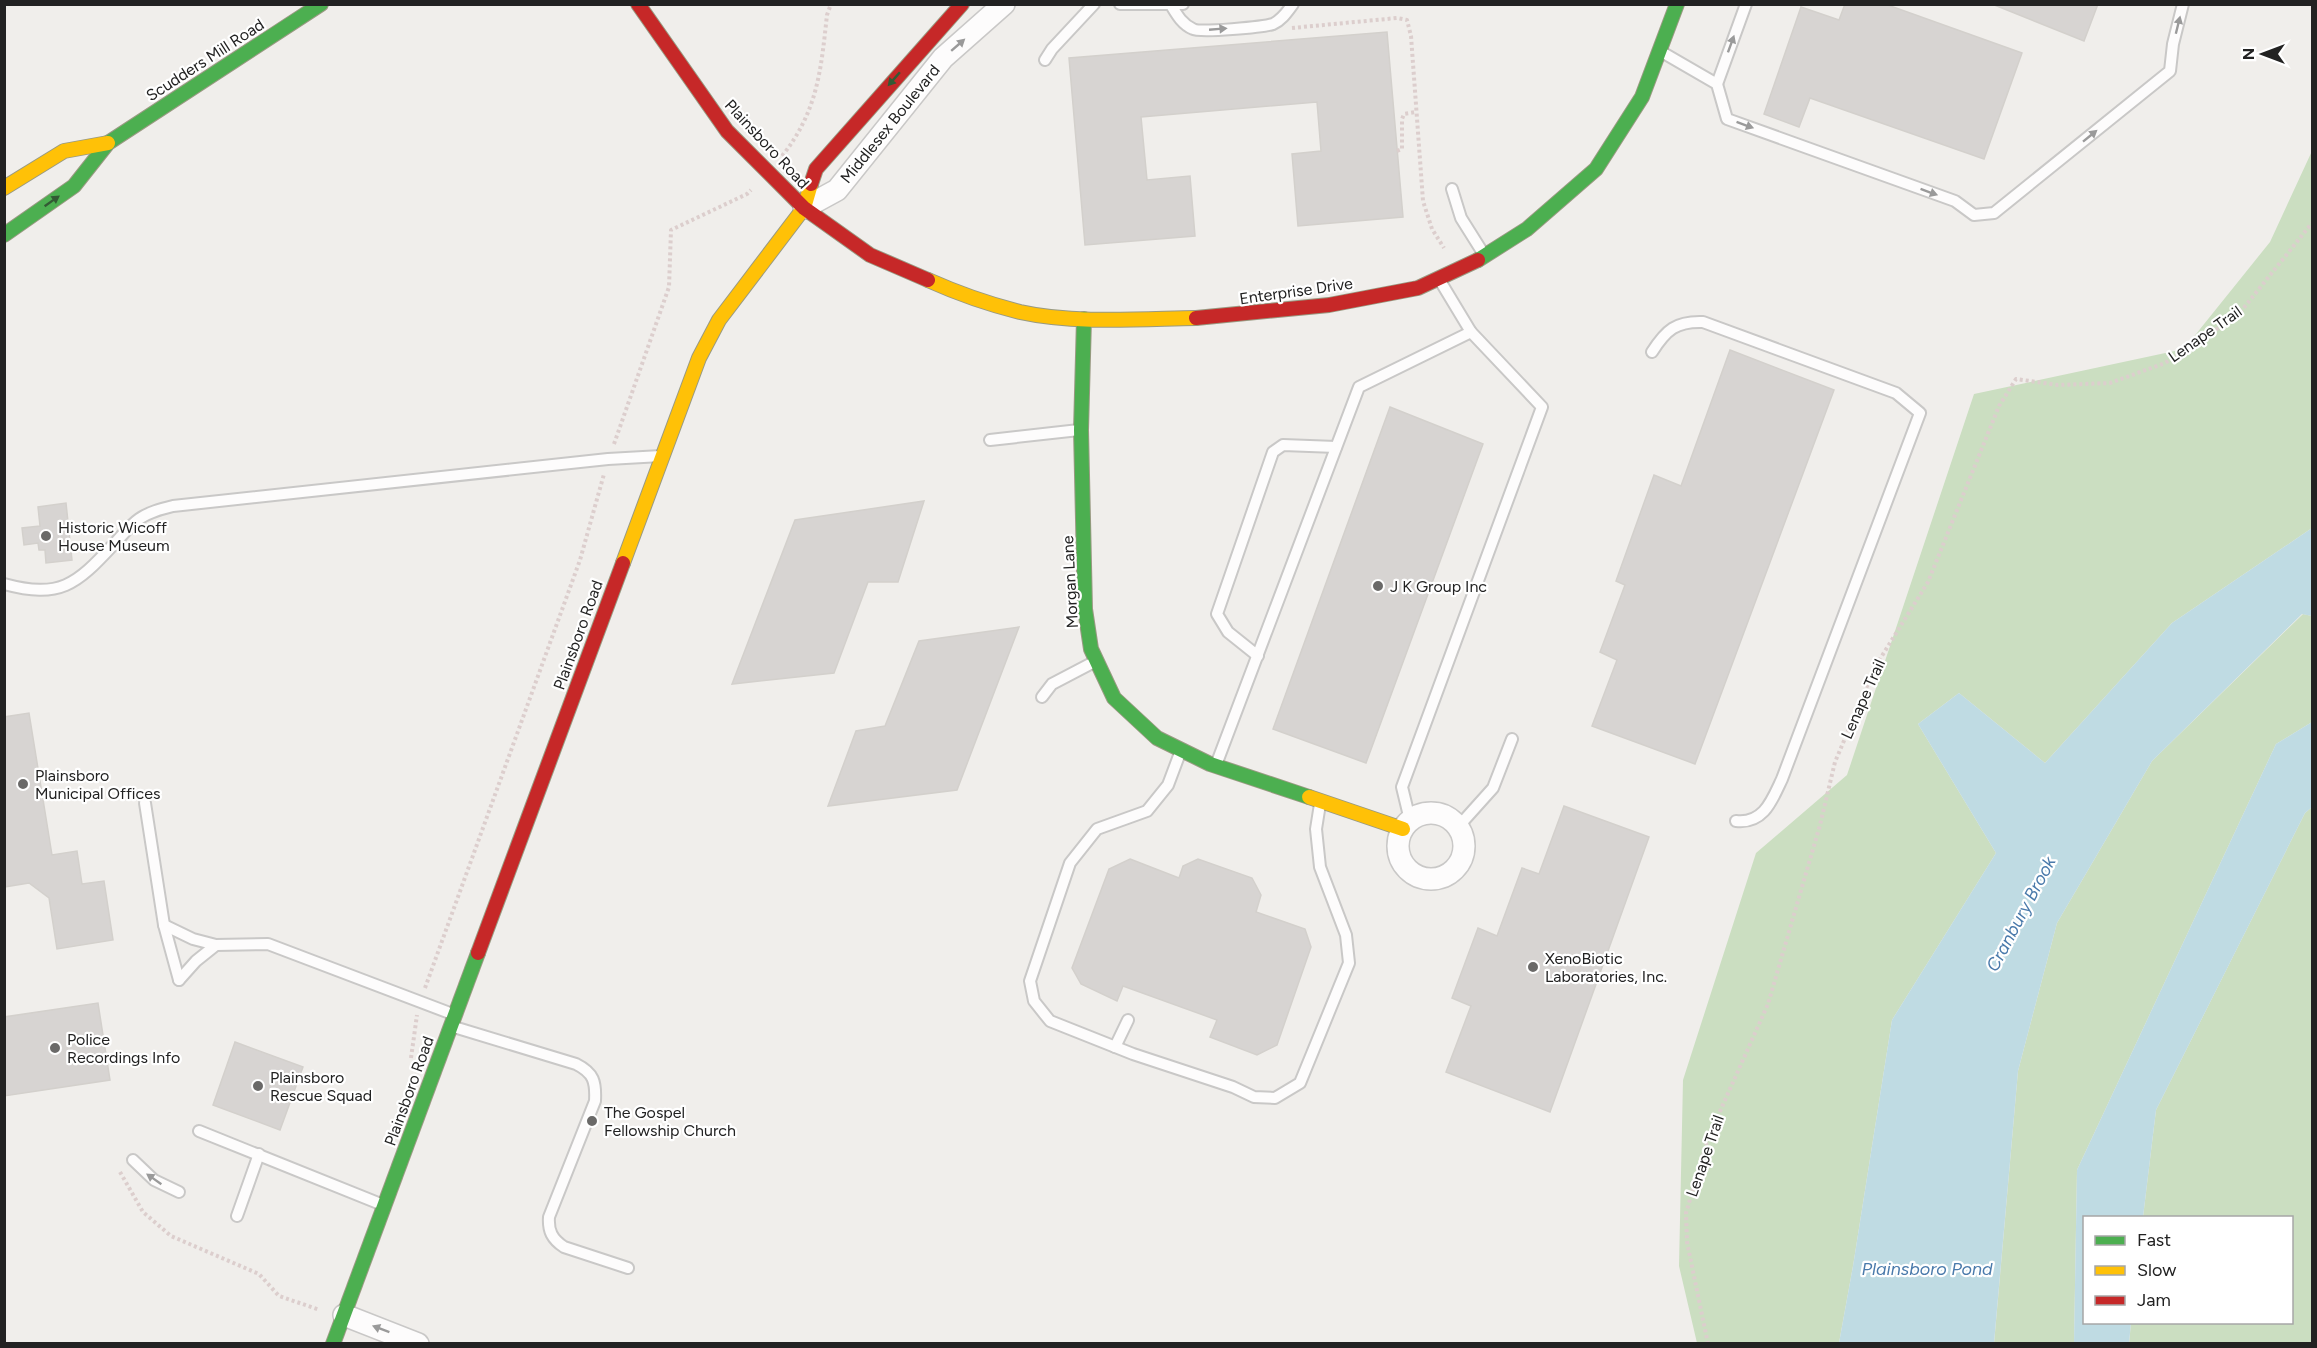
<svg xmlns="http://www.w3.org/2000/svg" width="2317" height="1348" viewBox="0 0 2317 1348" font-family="Figtree,sans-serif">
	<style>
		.forest { fill: #cbdec1 }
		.water { fill: #bfdbe3 }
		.building { fill: #d7d4d2; stroke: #d3d0cc; stroke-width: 1.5 }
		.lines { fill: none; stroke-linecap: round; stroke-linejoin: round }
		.lane-casing { stroke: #c9c8c7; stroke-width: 14 }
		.street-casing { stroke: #c9c8c7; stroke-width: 24 }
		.fast-casing { stroke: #999a82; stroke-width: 16 }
		.slow-casing { stroke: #999a82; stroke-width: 16 }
		.jam-casing { stroke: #999a82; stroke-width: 16 }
		.path { stroke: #dccecd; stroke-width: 4; stroke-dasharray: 3 3; stroke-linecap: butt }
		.lane { stroke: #fdfcfc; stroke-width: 10 }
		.street { stroke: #fdfcfc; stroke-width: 21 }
		.fast { stroke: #4caf50; stroke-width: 14 }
		.slow { stroke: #ffc107; stroke-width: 14 }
		.jam { stroke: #c62828; stroke-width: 14 }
		.oneway { fill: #9a9a9a }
		.oneway2 { fill: #335a34 }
		.poi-dot { fill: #6a6968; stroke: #fff; stroke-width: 2 }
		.labels { text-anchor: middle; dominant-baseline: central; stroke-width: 4.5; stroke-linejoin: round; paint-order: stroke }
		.street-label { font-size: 16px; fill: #222; stroke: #fff }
		.poi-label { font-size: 16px; fill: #222; stroke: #fff; text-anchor: start }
		.water-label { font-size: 18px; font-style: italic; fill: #4a7aab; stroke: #fff }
	</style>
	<rect width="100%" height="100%" fill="#f0eeeb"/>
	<!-- forest -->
	<g class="forest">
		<polygon points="2312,151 2312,528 2172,623 2045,763 1959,693 1918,724 1996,853 1892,1020 1853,1266 1839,1343 1697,1343 1679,1266 1683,1080 1756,853 1847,775 1974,394 2184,349 2270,242"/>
		<polygon points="2303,614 2312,616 2312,722 2276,744 2077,1170 2074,1343 1994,1344 2018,1071 2057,923 2152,761"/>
		<polygon points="2312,807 2312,1343 2129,1344 2131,1323 2292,1322 2292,1218 2143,1217 2156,1110 2305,813"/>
	</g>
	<!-- water -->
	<g class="water">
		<polygon points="2312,528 2312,616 2302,614 2152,761 2057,923 2018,1071 1994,1343 1839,1343 1853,1266 1892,1020 1996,853 1918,724 1959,693 2045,763 2172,623"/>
		<polygon points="2312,722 2312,807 2305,813 2156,1110 2143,1217 2084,1218 2084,1322 2131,1323 2129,1343 2074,1343 2077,1170 2276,744"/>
	</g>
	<!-- building -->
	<g class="building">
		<polygon points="1845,4 1885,4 2022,53 1984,159 1810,98 1799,127 1764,114 1801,7 1839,20"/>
		<polygon points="1992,4 2098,4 2084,41"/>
		<polygon points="1387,32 1403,217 1298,226 1292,154 1321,151 1317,102 1141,117 1147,180 1190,176 1195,236 1085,245 1069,58"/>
		<polygon points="1730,350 1834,390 1695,764 1592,726 1617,660 1600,652 1625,585 1616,581 1654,475 1681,486"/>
		<polygon points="1390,407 1483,444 1366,763 1273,729"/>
		<polygon points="924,501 898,582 868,582 834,673 732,684 795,520"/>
		<polygon points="66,503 72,560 46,563 45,550 39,550 38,543 24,545 22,528 40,526 38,507"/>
		<polygon points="1019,627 957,790 828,806 856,731 885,726 919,641"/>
		<polygon points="29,713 52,855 77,851 82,884 104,881 113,940 57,949 49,898 29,883 4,887 4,717"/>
		<polygon points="1564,806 1649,837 1550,1112 1446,1072 1471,1006 1452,998 1478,928 1497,936 1522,868 1539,874"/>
		<polygon points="1130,859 1179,878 1183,866 1198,859 1252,878 1261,895 1256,912 1305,929 1311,947 1277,1045 1257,1055 1210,1037 1217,1020 1123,986 1117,1001 1081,984 1072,968 1109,869"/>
		<polygon points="98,1003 110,1080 4,1096 4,1017"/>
		<polygon points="235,1042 303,1067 280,1130 213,1105"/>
	</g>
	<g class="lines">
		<defs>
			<g id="lane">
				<polyline points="1120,4 1183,4"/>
				<path d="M1171 5C1177 15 1182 24 1193 29 1200 33 1264 27 1273 24 1282 20 1287 12 1293 4"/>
				<polyline points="1660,51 1717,84 1727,119 1955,201 1974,215 1994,213 2170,71 2173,44 2183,4"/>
				<polyline points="1045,60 1052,49 1094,4"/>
				<polyline points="1717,84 1746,4"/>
				<polyline points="1452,189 1461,218 1483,253"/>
				<polyline points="1439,279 1471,332"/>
				<path d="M1652 352C1666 330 1676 321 1703 322L1896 393 1920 413 1782 779C1772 800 1764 824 1736 821"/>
				<polyline points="990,440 1079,430"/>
				<path d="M4 584C60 599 76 585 113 545 121 537 129 526 139 519 149 512 161 509 173 506L608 459 661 456"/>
				<polyline points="1258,656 1228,632 1217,614 1273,452 1283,445 1336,447"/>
				<polyline points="1042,697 1052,684 1094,662"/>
				<polyline points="1180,753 1168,785 1147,811 1097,829 1070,863 1030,981 1034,1001 1050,1021 1133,1054 1233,1087 1254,1097 1275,1098 1300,1083 1349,963 1346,935 1320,867 1316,829 1320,804"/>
				<polyline points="1216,765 1359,387 1471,332 1542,407 1402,787 1410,820"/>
				<polyline points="145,803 164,925 179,980"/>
				<polyline points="1458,827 1493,788 1512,739"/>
				<polyline points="164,925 193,939 216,945"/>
				<polyline points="179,980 196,961 216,945 268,944 455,1015"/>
				<path d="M454 1027 576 1064C594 1073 596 1082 595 1101L549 1217C548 1231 552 1239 564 1247L628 1268"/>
				<polyline points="1115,1047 1128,1020"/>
				<polyline points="199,1131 383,1205"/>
				<polyline points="133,1160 154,1180 179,1192"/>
				<polyline points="237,1216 259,1154"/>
			</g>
			<g id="street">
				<polyline points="804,208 837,190 943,58 1004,4"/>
				<circle cx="1431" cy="846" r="33"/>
				<polyline points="344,1315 418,1344"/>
			</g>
			<g id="fast">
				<polyline points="4,235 74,186 108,143 321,4"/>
				<polyline points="1478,260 1527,229 1596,169 1642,97 1677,4"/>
				<polyline points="1084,319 1081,430 1085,609 1091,649 1114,698 1157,738 1210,764 1309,797"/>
				<polyline points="333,1344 478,953"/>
			</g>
			<g id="slow">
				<polyline points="4,188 64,151 108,143"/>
				<path d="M928 280C957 293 988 304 1020 312 1074 324 1140 319 1196 318"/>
				<polyline points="623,563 699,358 719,320 804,208 811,184"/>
				<polyline points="1309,797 1403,829"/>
			</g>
			<g id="jam">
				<polyline points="638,4 727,131 804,208 870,255 928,280"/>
				<polyline points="811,184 816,169 962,4"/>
				<polyline points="1196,318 1329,305 1418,288 1478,260"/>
				<polyline points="478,953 623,563"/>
			</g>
		</defs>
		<!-- lane casing -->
		<use href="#lane" class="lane-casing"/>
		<!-- street casing -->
		<use href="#street" class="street-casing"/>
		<!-- fast casing -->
		<use href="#fast" class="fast-casing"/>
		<!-- slow casing -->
		<use href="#slow" class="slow-casing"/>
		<!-- jam casing -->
		<use href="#jam" class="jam-casing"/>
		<!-- path -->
		<g class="path">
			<polyline points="1292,28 1397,18 1407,20 1411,36 1423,201 1432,229 1444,248"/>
			<polyline points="1397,151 1402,149 1402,119 1404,114 1416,112"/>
			<path d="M782 156C818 111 821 69 827 15L831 4"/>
			<polyline points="614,444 669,287 671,230 747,194 751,190"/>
			<polyline points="425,988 580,560 604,474"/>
			<polyline points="411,1058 417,1015"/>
			<polyline points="120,1172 143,1212 171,1236 259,1274 279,1296 320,1310"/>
			<polyline points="1708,1344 1687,1242 1686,1213 1708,1138 1768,1004 1820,825 1835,762 1875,667 1928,582 1999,406 2016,379 2058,385 2110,383 2165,363 2238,315 2312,223"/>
		</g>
		<!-- lane -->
		<use href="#lane" class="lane"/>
		<!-- street -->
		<use href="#street" class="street"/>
		<!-- fast -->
		<use href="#fast" class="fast"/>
		<!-- slow -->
		<use href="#slow" class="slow"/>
		<!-- jam -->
		<use href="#jam" class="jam"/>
	</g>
	<!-- one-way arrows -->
	<defs><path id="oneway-solid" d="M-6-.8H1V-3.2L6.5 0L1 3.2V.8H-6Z" transform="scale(1.5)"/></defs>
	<g class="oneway">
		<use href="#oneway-solid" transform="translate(2178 25) rotate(-76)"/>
		<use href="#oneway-solid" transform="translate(1218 29) rotate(-5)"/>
		<use href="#oneway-solid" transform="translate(1731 44) rotate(-70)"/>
		<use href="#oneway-solid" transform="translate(958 45) rotate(-41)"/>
		<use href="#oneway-solid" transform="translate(1745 125) rotate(20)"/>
		<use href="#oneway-solid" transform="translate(2090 136) rotate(-39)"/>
		<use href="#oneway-solid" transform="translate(1929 192) rotate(20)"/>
		<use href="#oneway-solid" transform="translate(154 1179) rotate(-145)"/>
		<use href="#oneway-solid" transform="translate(381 1329) rotate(-159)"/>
	</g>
	<g class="oneway2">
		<use href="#oneway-solid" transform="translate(894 79) rotate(131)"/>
		<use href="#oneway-solid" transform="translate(52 201) rotate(-35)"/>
	</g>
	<!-- markers -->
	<g class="poi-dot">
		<circle cx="46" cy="536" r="6"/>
		<circle cx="1378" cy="586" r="6"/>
		<circle cx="23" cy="784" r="6"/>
		<circle cx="1533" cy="967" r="6"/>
		<circle cx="55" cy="1048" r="6"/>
		<circle cx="258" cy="1086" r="6"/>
		<circle cx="592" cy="1121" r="6"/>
	</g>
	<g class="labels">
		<!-- street labels -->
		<g class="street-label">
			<text transform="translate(205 60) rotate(-33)">Scudders Mill Road</text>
			<text transform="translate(890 124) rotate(-51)">Middlesex Boulevard</text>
			<text transform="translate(767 144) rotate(47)">Plainsboro Road</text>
			<text transform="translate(1296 291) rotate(-8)">Enterprise Drive</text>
			<text transform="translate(2205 334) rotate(-35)">Lenape Trail</text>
			<text transform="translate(1070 582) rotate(-93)">Morgan Lane</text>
			<text transform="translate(578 635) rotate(-70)">Plainsboro Road</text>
			<text transform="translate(1863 699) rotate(-66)">Lenape Trail</text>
			<text transform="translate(409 1091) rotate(-70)">Plainsboro Road</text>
			<text transform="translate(1705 1156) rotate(-71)">Lenape Trail</text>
		</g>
		<!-- poi labels -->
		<g class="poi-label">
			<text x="58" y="527">Historic Wicoff<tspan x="58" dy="18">House Museum</tspan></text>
			<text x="1390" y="586">J K Group Inc</text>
			<text x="35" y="775">Plainsboro<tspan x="35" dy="18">Municipal Offices</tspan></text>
			<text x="1545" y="958">XenoBiotic<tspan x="1545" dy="18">Laboratories, Inc.</tspan></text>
			<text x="67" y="1039">Police<tspan x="67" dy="18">Recordings Info</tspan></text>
			<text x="270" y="1077">Plainsboro<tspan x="270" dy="18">Rescue Squad</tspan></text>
			<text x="604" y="1112">The Gospel<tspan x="604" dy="18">Fellowship Church</tspan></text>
		</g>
		<!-- water labels -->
		<g class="water-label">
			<text transform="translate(2021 914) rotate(-62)">Cranbury Brook</text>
			<text x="1927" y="1269">Plainsboro Pond</text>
		</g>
	</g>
	<!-- border -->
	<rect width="2317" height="1348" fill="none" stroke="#222222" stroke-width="12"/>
	<!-- legend -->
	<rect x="2083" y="1216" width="210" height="108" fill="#ffffff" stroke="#a7a7a7" stroke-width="1.5"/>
	<rect x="2095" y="1236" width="30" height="9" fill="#4caf50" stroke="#a7a7a7" stroke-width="1.5"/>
	<text x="2137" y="1246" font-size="18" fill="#222222">Fast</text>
	<rect x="2095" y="1266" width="30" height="9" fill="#ffc107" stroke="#a7a7a7" stroke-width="1.5"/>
	<text x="2137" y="1276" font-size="18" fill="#222222">Slow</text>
	<rect x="2095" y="1296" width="30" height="9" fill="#c62828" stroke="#a7a7a7" stroke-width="1.5"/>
	<text x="2137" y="1306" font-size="18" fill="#222222">Jam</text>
	<!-- north arrow -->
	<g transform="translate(2263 54) rotate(270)" stroke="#ffffff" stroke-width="4.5" paint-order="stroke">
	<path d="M0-4.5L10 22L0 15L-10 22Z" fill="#222222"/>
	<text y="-9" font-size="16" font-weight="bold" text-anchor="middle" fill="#222222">N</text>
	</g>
</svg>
